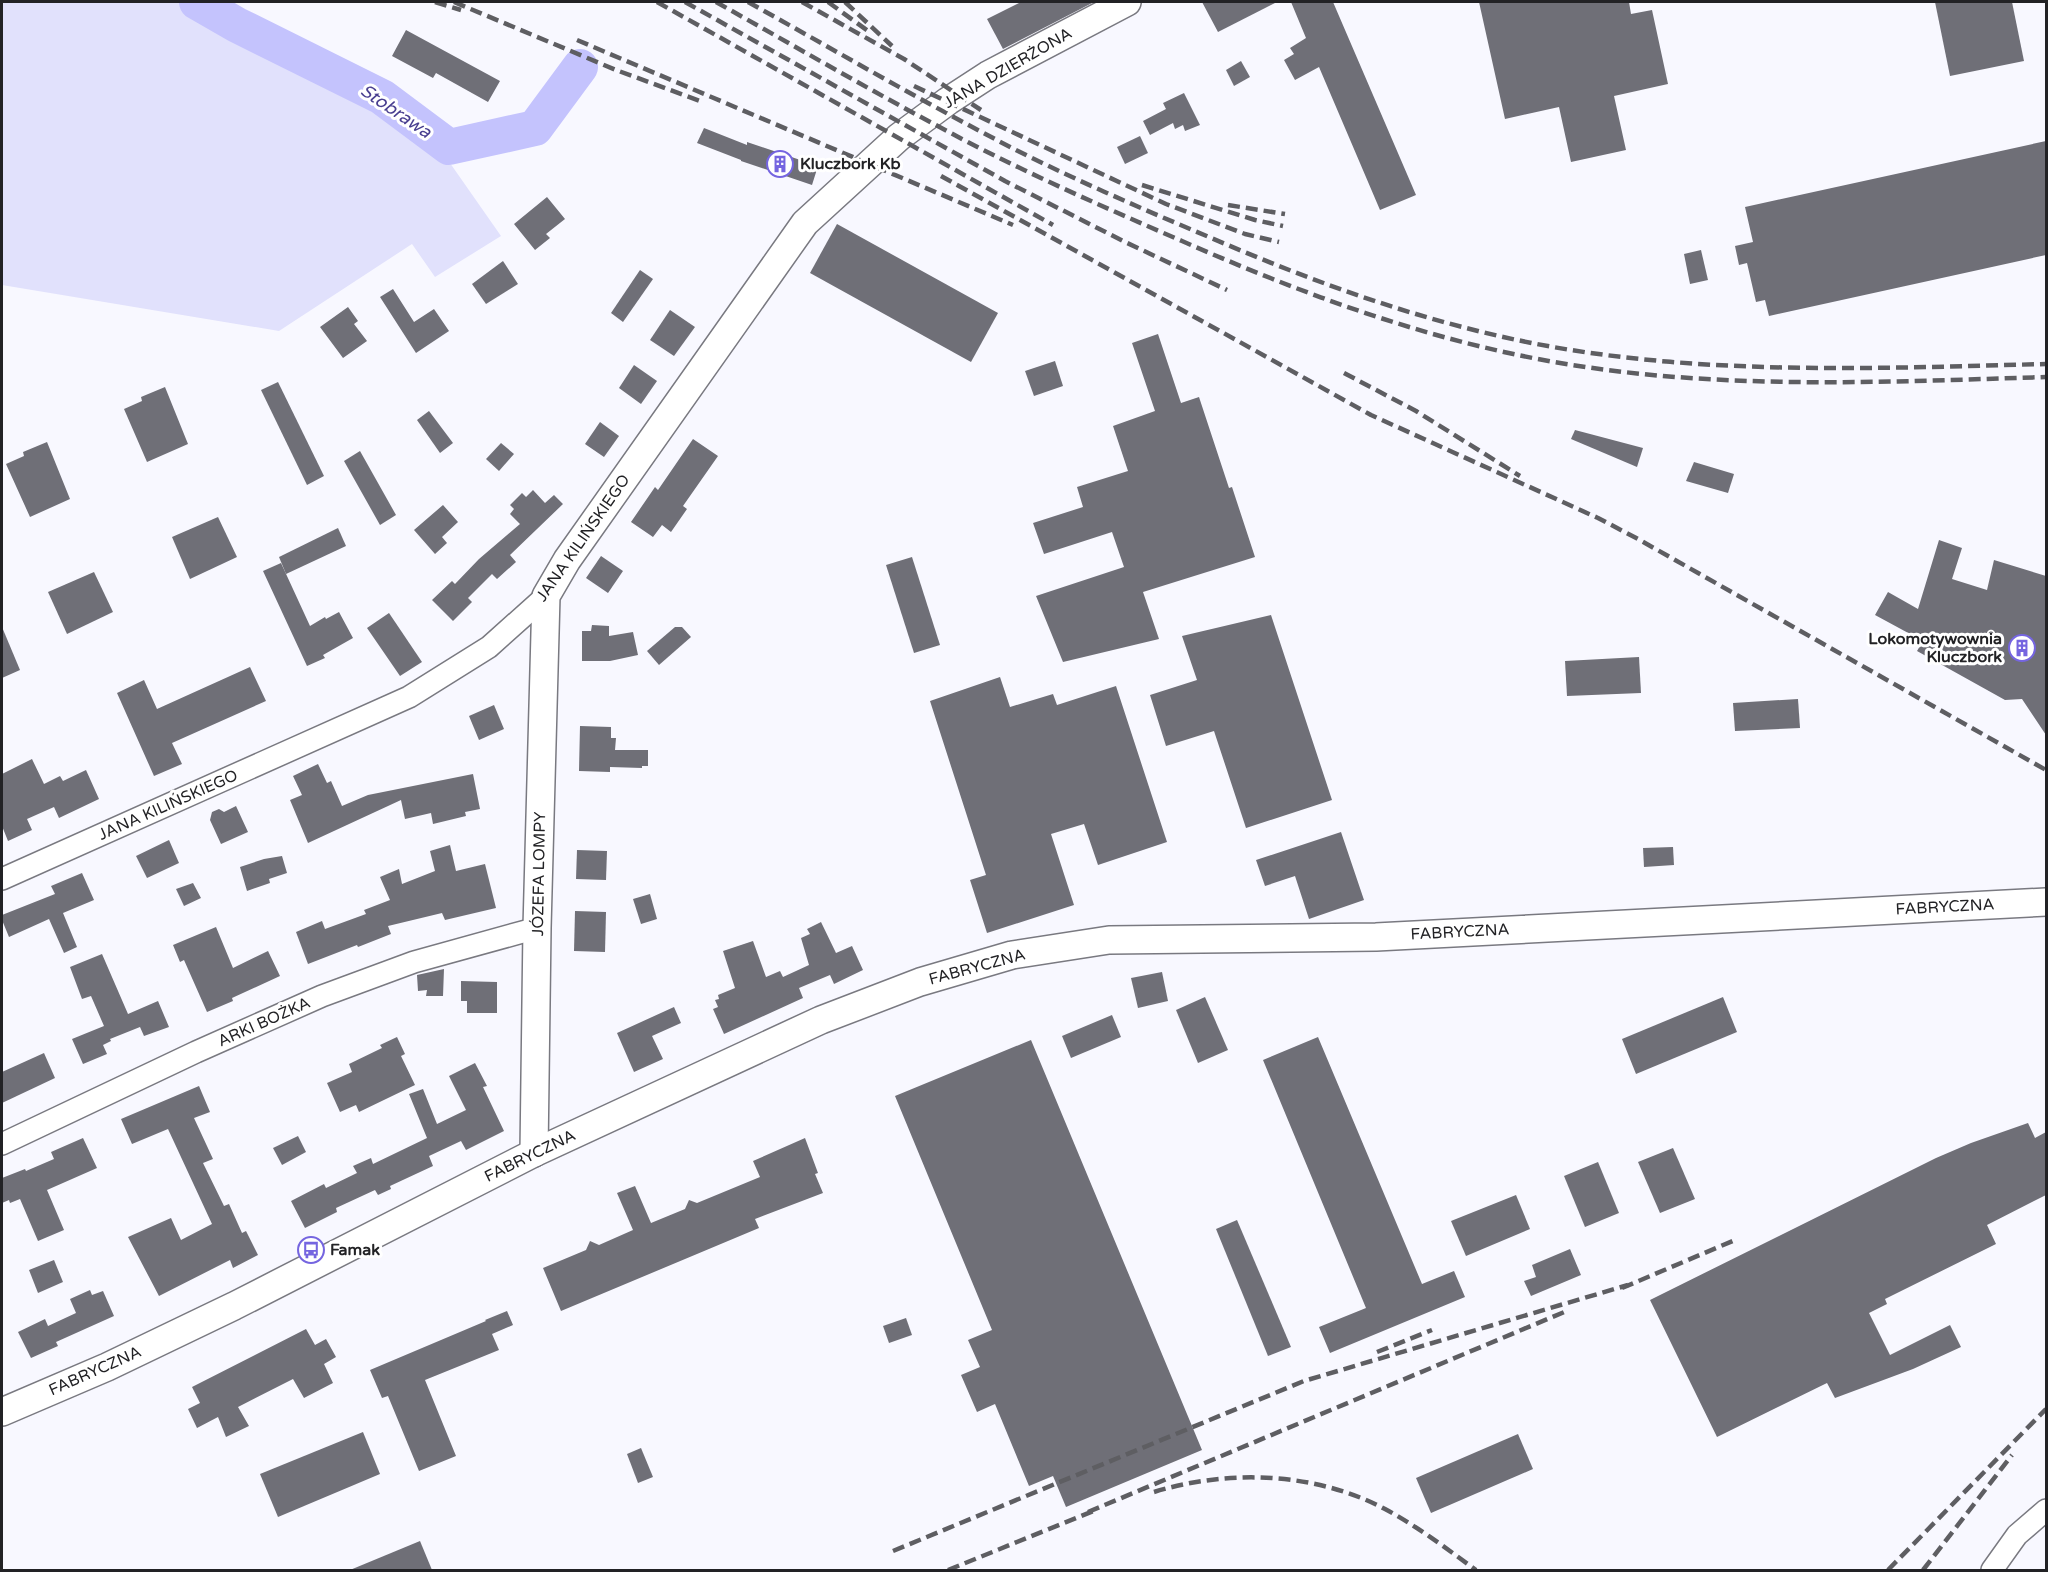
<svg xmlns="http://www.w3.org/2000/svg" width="2048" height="1572" viewBox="0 0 2048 1572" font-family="'Varela Round',sans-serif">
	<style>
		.green { fill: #e1e1fc }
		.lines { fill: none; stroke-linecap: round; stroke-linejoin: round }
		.river { stroke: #c4c3fd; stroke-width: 36 }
		.building { fill: #6f6f77 }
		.minor-casing { stroke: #797980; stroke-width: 24 }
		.tertiary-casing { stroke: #797980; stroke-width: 30 }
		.minor { stroke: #fff; stroke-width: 21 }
		.tertiary { stroke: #fff; stroke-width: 27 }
		.rail { stroke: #5e5e62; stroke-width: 4.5; stroke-dasharray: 12 6; stroke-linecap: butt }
		.labels { text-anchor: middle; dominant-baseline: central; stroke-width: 6; stroke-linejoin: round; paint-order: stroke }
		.street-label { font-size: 16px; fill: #222225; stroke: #fff }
		.poi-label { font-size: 16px; font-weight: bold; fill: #222225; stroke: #fff; text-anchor: start }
		.water-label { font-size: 18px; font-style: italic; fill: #493f90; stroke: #fff }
	</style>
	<rect width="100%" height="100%" fill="#f8f8ff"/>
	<!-- green -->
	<polygon class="green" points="2,2 183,2 374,106 443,153 501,236 435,277 412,244 279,331 2,285"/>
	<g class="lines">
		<!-- river -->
		<polyline class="river" points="197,2 237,25 382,97 449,147 535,128 580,67"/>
	</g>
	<!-- building -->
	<g class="building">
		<polygon points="1021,2 1094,2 1003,49 987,19"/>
		<polygon points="1202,2 1277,2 1218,32"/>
		<polygon points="1291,2 1333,2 1416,195 1380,210 1319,67 1295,80 1284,60 1294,54 1290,48 1306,38"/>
		<polygon points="1479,2 1629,2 1631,14 1652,10 1668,84 1614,96 1626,150 1571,162 1559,107 1505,119"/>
		<polygon points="1935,2 2012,2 2024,61 1950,76"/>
		<polygon points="406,30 500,81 488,102 436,73 433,78 392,56"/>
		<polygon points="1241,61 1250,77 1234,86 1226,70"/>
		<polygon points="1184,93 1200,125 1185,131 1183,125 1175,129 1173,123 1150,135 1143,121 1166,109 1163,103"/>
		<polygon points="704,128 747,145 747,142 818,166 812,185 741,161 741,160 697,143"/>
		<polygon points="1140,136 1148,153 1125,164 1117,147"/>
		<polygon points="2046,141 2046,255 1769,316 1765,300 1756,302 1747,263 1739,265 1735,246 1753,242 1745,207"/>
		<polygon points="547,197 565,219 546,234 550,238 535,250 514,224"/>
		<polygon points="837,224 998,313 971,362 810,273"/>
		<polygon points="1701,250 1708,280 1690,284 1684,254"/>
		<polygon points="503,261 518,284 486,304 472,284"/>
		<polygon points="640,270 653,279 623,322 611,313"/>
		<polygon points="393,289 414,322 434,309 449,331 416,353 380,297"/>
		<polygon points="348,307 358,321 354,324 367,341 343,358 320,327"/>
		<polygon points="670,310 695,327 674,356 650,340"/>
		<polygon points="1158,334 1181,403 1199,397 1229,488 1232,487 1255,557 1143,592 1159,639 1063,662 1036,596 1124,567 1112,532 1044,554 1033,523 1083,507 1077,487 1128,471 1113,426 1155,411 1132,343"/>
		<polygon points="1055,361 1063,386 1034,396 1025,371"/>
		<polygon points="634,365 657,381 641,404 619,388"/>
		<polygon points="278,382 324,476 307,485 261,390"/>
		<polygon points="165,387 188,444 147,462 124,409 142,401 141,397"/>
		<polygon points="429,411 453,443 440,453 417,420"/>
		<polygon points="600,422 619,436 604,457 585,444"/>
		<polygon points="1575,430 1643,448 1637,467 1571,439"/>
		<polygon points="693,439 718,456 683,506 687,509 671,532 662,525 653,537 631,522 655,487 658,490"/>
		<polygon points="47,442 70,499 30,517 6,464 24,456 23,452"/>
		<polygon points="501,443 514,454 499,471 486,459"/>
		<polygon points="360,451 396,515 380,525 344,461"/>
		<polygon points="1694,462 1734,474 1728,493 1686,481"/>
		<polygon points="533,490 545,503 554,495 563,504 510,555 516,562 497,579 492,574 468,598 472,602 453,621 432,600 452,581 455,584 479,559 520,524 510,514 514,509 510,505 522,493 526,497"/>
		<polygon points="443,505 458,522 442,537 447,543 435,554 414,530"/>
		<polygon points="218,517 237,557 190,579 172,537"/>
		<polygon points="338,528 346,546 286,574 279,557"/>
		<polygon points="1939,540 1962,548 1952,579 1987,590 1994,560 2046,576 2046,735 2022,699 2005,700 1917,651 1923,641 1875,615 1888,592 1918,609"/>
		<polygon points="601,556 623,571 608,593 586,578"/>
		<polygon points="912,557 940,645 914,653 886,565"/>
		<polygon points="281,563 310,626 325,617 326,619 339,612 353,638 323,655 325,658 307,666 263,571"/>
		<polygon points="94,572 113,612 67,634 48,592"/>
		<polygon points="389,613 422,662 400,676 367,628"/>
		<polygon points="1271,615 1332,800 1246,828 1214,731 1166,746 1150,695 1197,680 1182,636"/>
		<polygon points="592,625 609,626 609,636 633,632 638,655 610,661 582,661 582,631 591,631"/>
		<polygon points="2,627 20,670 2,678"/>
		<polygon points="675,627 682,627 691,637 659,665 647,651"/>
		<polygon points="1639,657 1641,693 1567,696 1565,661"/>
		<polygon points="250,667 266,701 172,743 182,764 154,776 117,693 144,680 157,709"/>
		<polygon points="1000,677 1010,707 1053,694 1057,705 1116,686 1167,842 1098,865 1084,824 1051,834 1074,905 987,933 970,880 986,875 930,701"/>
		<polygon points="1798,699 1800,728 1735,731 1733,703"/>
		<polygon points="494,705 504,729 479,740 469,716"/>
		<polygon points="580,726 611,727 611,738 616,738 615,750 648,750 648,766 642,766 642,768 610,767 610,772 579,771"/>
		<polygon points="32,759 44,784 60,776 63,781 86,770 99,799 59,818 54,807 27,819 32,830 8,841 2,826 2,774"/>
		<polygon points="318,764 327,783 331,781 342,806 368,795 473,774 480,809 465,812 466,816 433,824 431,813 405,819 401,800 308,843 290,800 302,795 293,776"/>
		<polygon points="236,806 248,832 221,844 210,820 212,812 219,809 224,812"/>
		<polygon points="1341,832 1364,900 1309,919 1295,876 1265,886 1256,860"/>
		<polygon points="169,840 179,863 147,878 136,856"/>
		<polygon points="450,845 456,871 485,864 496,908 445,920 442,913 388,926 391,934 358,947 357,945 308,964 296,932 322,921 325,929 366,914 364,910 390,900 380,877 399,869 402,884 435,871 430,851"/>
		<polygon points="1673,847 1674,865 1644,867 1643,848"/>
		<polygon points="577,850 607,851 606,880 576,879"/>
		<polygon points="282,856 287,873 269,879 270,883 247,891 240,867 264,859"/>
		<polygon points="82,873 94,900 63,913 77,947 64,953 49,919 9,937 2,920 2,915 55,894 51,886"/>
		<polygon points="193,883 201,898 184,906 176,889"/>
		<polygon points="650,894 657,919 641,924 633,899"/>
		<polygon points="575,911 606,912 605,952 574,951"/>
		<polygon points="821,922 836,953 852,946 863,970 834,984 830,975 799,988 803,998 724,1034 713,1009 718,1007 715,1000 719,999 718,995 735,988 723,951 753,941 766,977 780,971 783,977 809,965 801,938 810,934 807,929"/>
		<polygon points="216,927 233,968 268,951 280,976 232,998 233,1001 207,1012 184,960 180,962 173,945"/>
		<polygon points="102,954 128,1014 158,1001 169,1027 144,1036 140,1027 110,1039 111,1041 103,1045 107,1054 83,1064 72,1039 104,1026 91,996 82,999 70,967"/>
		<polygon points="444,969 443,996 426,996 427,990 418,991 417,975"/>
		<polygon points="1162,972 1168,1001 1138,1008 1131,978"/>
		<polygon points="461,981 497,982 497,1013 467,1013 467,1001 461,1001"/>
		<polygon points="1205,997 1228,1050 1198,1063 1176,1010"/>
		<polygon points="1723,997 1737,1032 1636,1074 1622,1039"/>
		<polygon points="674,1007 681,1023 652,1036 663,1059 634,1072 617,1033"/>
		<polygon points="1112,1015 1121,1037 1071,1058 1062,1036"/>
		<polygon points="397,1037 405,1054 401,1056 415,1085 359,1112 356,1105 340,1112 327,1083 352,1072 349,1064 382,1048 380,1045"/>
		<polygon points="1318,1037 1422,1284 1454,1271 1465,1297 1330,1353 1319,1327 1366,1308 1263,1060"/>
		<polygon points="1031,1040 1202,1450 1066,1507 1053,1476 1029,1486 995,1404 977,1412 961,1375 980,1367 968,1340 992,1330 895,1096"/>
		<polygon points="44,1053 55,1078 2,1103 2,1072"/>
		<polygon points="475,1063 487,1086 483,1087 504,1131 466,1150 461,1141 429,1156 433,1166 390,1186 391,1189 378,1195 375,1190 336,1208 337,1212 305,1228 291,1201 324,1184 326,1188 357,1173 353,1166 371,1158 373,1164 427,1138 409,1094 423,1089 437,1124 466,1110 449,1076"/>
		<polygon points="199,1086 210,1112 194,1118 213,1159 203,1163 224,1206 229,1204 242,1233 246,1231 258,1255 233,1268 230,1260 159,1296 128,1237 171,1218 181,1240 212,1224 168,1129 132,1144 121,1119"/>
		<polygon points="2028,1123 2035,1138 2046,1132 2046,1195 1987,1225 1996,1244 1885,1299 1887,1304 1869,1313 1890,1355 1950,1325 1961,1347 1913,1369 1835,1398 1827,1383 1717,1437 1650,1300 1936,1158 1971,1143"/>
		<polygon points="298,1136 306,1152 282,1165 273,1148"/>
		<polygon points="83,1138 97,1168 47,1190 64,1230 38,1241 20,1199 10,1203 9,1200 2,1203 2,1178 25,1169 26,1171 54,1159 51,1152"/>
		<polygon points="805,1138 818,1173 815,1174 823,1193 755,1219 759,1228 561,1311 543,1268 586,1250 590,1241 599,1245 633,1230 617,1193 635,1186 651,1223 685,1209 689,1200 697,1203 760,1177 753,1161"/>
		<polygon points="1673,1148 1695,1199 1660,1213 1638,1162"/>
		<polygon points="1598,1162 1619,1213 1585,1227 1564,1176"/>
		<polygon points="1516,1195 1530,1229 1466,1256 1451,1221"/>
		<polygon points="1237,1220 1291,1347 1268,1356 1216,1229"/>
		<polygon points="1570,1249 1581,1275 1531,1296 1524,1281 1536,1277 1532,1265"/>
		<polygon points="54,1260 63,1282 38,1293 29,1270"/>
		<polygon points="90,1290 92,1295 103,1291 114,1316 56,1342 58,1346 31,1358 18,1332 45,1319 48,1326 76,1313 70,1299"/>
		<polygon points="507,1311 513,1325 492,1334 499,1350 425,1380 456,1456 419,1471 388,1396 382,1398 370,1370 486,1321 485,1320"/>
		<polygon points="906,1318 912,1335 889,1343 883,1326"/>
		<polygon points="306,1329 315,1345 326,1339 336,1357 324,1364 333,1383 304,1398 293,1379 238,1407 249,1426 226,1437 218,1417 197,1428 188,1409 200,1403 192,1387"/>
		<polygon points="363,1432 380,1474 278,1517 260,1474"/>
		<polygon points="1518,1434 1533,1469 1431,1513 1416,1478"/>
		<polygon points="641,1448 653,1477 638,1483 627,1454"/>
		<polygon points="420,1541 432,1570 350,1570"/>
	</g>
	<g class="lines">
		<defs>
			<g id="minor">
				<polyline points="2,879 409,697 489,647 546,596"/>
				<polyline points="2,1144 196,1052 322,996 414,962 537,928"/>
				<polyline points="1992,1570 2017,1535 2046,1510"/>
			</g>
			<g id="tertiary">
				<polyline points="534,1153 537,928 546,596 567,560 805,223 899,137 948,101 988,75 1127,2"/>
				<polyline points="2,1412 107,1367 234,1306 534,1153 821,1020 920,982 1012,955 1109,940 1376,937 2046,902"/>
			</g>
		</defs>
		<!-- minor casing -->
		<use href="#minor" class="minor-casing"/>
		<!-- tertiary casing -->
		<use href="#tertiary" class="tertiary-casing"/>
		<!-- minor -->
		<use href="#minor" class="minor"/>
		<!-- tertiary -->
		<use href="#tertiary" class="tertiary"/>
		<!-- rail -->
		<g class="rail">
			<polyline points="435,2 461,10"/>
			<polyline points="454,2 616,70 700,101"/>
			<polyline points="657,2 1053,225"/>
			<polyline points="685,2 1005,181 1125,242 1227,290"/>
			<path d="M716 2C798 48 880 96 964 140 1035 177 1108 209 1182 241 1305 295 1432 342 1566 364 1725 390 1886 382 2046 377"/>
			<path d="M748 2C838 52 928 105 1020 152 1082 183 1145 210 1209 237 1325 287 1445 330 1571 350 1728 375 1888 368 2046 364"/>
			<polyline points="802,2 904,59 981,110"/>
			<polyline points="828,2 868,31"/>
			<polyline points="845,2 892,46"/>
			<polyline points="577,40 1013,225"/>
			<polyline points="914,86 1166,204 1245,234 1279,242"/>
			<polyline points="941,176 1371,415 1598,518 1638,539 2046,770"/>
			<polyline points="1142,185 1255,220 1283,226"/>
			<polyline points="1228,205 1285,214"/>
			<polyline points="1344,373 1416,411 1520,476"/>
			<polyline points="1622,1288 1735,1240"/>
			<polyline points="1377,1352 1432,1330"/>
			<path d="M1154 1492C1229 1469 1315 1472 1385 1509 1417 1526 1447 1549 1476 1570"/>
			<polyline points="1088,1512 1569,1310"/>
			<polyline points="893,1551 1304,1381 1628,1285"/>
			<polyline points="948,1570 1096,1510"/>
			<polyline points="1888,1570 2046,1409"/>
			<polyline points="1923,1570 2012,1455"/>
		</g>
	</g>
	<!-- icons -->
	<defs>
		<symbol id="building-ring" viewBox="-11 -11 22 22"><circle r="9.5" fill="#fff" stroke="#7565e0" stroke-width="1.5"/><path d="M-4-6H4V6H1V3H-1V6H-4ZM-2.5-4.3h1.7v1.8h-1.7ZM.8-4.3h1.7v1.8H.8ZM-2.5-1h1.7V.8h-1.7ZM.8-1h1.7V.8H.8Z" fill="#7565e0"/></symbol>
		<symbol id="bus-ring" viewBox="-11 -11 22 22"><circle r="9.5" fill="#fff" stroke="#7565e0" stroke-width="1.5"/><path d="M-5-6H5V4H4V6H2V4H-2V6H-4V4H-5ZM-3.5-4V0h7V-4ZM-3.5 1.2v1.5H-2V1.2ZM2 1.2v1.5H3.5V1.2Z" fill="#7565e0"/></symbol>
	</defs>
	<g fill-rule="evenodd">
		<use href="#building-ring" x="765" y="149" width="30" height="30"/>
		<use href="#building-ring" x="2007" y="633" width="30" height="30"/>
		<use href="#bus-ring" x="296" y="1235" width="30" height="30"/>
	</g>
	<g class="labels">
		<!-- street labels -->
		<g class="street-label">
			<text transform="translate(1008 68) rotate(-30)">JANA DZIERŻONA</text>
			<text transform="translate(583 538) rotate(-55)">JANA KILIŃSKIEGO</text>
			<text transform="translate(168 805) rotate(-24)">JANA KILIŃSKIEGO</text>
			<text transform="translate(539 874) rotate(-89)">JÓZEFA LOMPY</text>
			<text transform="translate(1945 907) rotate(-3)">FABRYCZNA</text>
			<text transform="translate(1460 932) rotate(-3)">FABRYCZNA</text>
			<text transform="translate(977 967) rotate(-15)">FABRYCZNA</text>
			<text transform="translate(264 1022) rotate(-24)">ARKI BOŻKA</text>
			<text transform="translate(530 1156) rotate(-26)">FABRYCZNA</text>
			<text transform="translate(95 1371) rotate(-24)">FABRYCZNA</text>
		</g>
		<!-- poi labels -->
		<g class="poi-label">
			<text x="800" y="164">Kluczbork Kb</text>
			<text x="2002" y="639" text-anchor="end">Lokomotywownia<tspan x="2002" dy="18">Kluczbork</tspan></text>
			<text x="330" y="1250">Famak</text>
		</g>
		<!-- water labels -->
		<g class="water-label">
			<text transform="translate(396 111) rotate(34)">Stobrawa</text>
		</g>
	</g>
	<!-- border -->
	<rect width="2048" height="1572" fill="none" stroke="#222225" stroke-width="6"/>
</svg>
